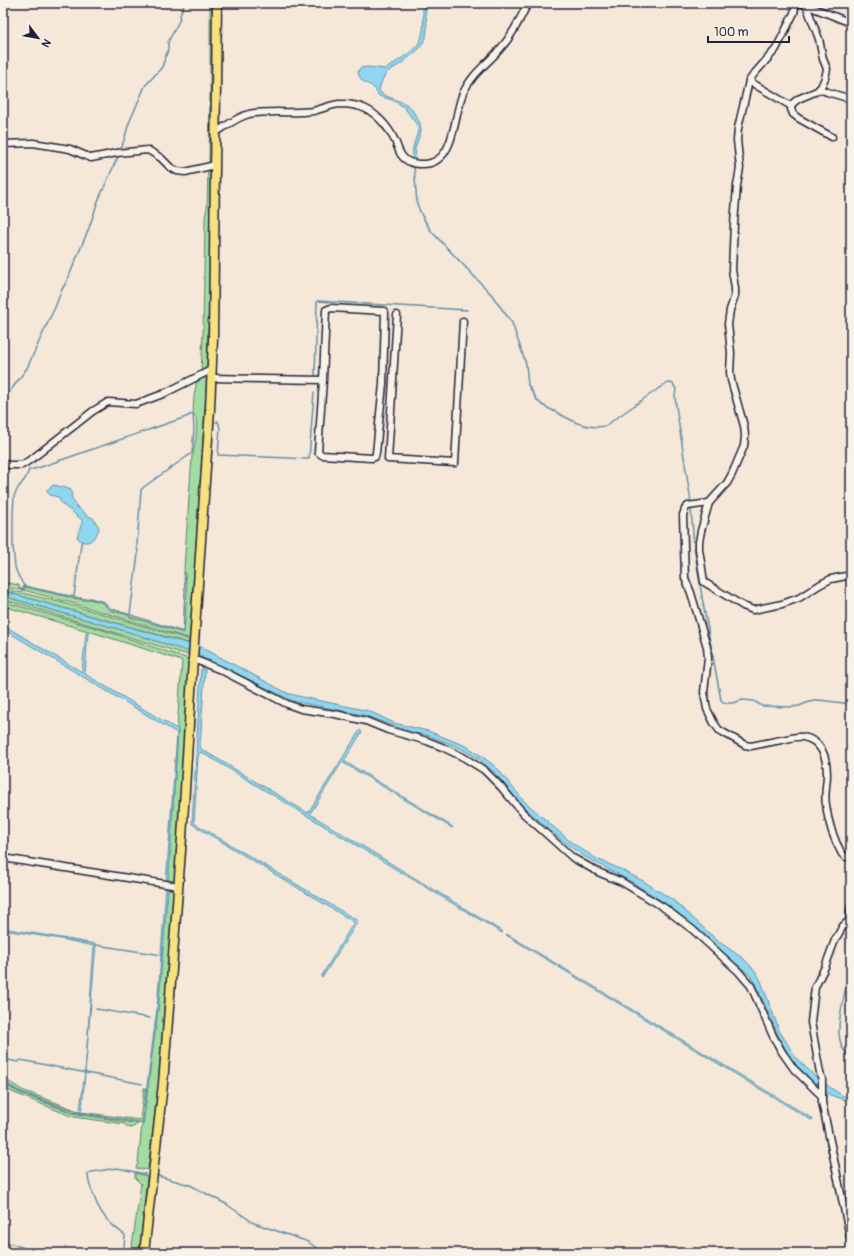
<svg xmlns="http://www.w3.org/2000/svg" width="854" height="1256" viewBox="0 0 854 1256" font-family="Pangolin,sans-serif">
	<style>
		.green { fill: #a3dca1; stroke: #627f6e }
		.water { fill: #8ed7ef; stroke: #638fa7 }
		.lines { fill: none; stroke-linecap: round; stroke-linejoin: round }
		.stream { stroke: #638fa7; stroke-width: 1.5 }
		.minor-casing { stroke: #22223b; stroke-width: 9 }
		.major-casing { stroke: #22223b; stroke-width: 11 }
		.minor { stroke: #f7f3e8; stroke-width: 6 }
		.major { stroke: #f7e281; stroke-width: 8 }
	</style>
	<rect width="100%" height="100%" fill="#f5e8d9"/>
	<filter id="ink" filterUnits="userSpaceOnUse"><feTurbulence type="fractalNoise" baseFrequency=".025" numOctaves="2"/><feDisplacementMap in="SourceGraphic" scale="8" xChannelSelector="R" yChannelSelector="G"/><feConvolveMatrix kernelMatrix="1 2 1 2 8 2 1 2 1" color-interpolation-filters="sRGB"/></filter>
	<g filter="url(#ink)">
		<!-- green -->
		<g class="green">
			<polygon points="210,3 214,3 212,160 209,165 210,91"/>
			<polygon points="210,168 212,169 207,368 201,373 203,333 205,217 207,208 208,169"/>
			<path d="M205 375 207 376C202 463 195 549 190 636L188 638 72 603 27 591 3 587V582L19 585 20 590H24L25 587 73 598 84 600 89 599 103 603 109 610 128 615 130 617 184 633 187 591 184 568 192 456 193 454C195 444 200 420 193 413L194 396 197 380Z"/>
			<path d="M3 589C66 601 126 622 188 639L189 641 188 643 3 591Z"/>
			<polygon points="3,596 129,632 188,651 188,655 24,605 3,600"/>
			<polygon points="3,602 23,607 103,630 189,659 175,882 173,884 168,883 178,730 177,728 182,661 98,634 3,606"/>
			<polygon points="168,887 174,888 158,1087 148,1170 136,1168 138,1163 142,1124 143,1124 158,1009"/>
			<polygon points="3,1078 22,1090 73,1109 81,1112 140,1120 144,1088 146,1088 142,1123 81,1113 20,1092 3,1082"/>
			<polygon points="3,1084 20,1093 72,1113 138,1124 131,1128 127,1127 125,1124 73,1117 7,1090 3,1087"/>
			<polygon points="135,1173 147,1176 141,1239 138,1253 131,1253 141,1184 135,1178"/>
		</g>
		<!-- water -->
		<g class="water">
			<path d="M422 3H425L427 28 426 38 423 43 419 49 402 63 387 72 382 80 379 90 381 93 384 95 406 104 411 108 420 123 421 131 415 148 416 161 412 162 413 147 418 131 417 125 404 107 392 100 379 96C377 94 376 90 374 88 366 81 361 84 358 72L360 68 368 67 386 69C420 45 427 46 422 3Z"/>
			<path d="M53 485 63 487 71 490 72 499 77 507 88 516 93 518 99 527C98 538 85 549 77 537L82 523V520L62 504 58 497 50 495 46 491Z"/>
			<polygon points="3,591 203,648 287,693 298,696 369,711 394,723 428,731 456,742 468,747 480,755 497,768 523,800 572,843 597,859 620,869 643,881 673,900 718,941 744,959 756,972 761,981 779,1030 796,1058 819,1080 843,1096 851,1098 851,1102 830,1095 816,1085 793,1063 780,1039 756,985 749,974 722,953 684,918 669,906 632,882 585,857 565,843 520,804 495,773 480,760 460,748 430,736 411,732 364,715 293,701 209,660 205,661 202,656 129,632 3,596"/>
			<polygon points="3,625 82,672 86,633 88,633 85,674 175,728 177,728 178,730 168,883 166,883 177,733 3,629"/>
			<polygon points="201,669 205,670 200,745 201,749 308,813 360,730 362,732 344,761 453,827 452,828 342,762 310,814 503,932 502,933 201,752 199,754 198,757 194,823 358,921 322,978 321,977 354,922 192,824"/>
			<polygon points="166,886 168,887 158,1009 143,1125 142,1124 157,1008"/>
			<polygon points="3,928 96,944 82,1109 80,1109 85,1072 94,946 61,939 3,930"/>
			<polygon points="507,934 813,1119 811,1120 506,935"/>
		</g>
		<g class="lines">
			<!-- stream -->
			<g class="stream">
				<polyline points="121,150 129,123 145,86 162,67 168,50 168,42 179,21 181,12 185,3"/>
				<polyline points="414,165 417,204 422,216 431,231 491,294 512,323 526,364 528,385 537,400 542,405 577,423 588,426 597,427 605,426 665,384 670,383 673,384 676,389 675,395 676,406 691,502"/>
				<polyline points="315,377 317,301 467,310"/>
				<polyline points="3,401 27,368 56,305 61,291 67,281 89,228 98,201 119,154"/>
				<polyline points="216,422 218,421 220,428 218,455 309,459 314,392"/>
				<polyline points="691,508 694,546 703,603 721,700 723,702 727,703 733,703 742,700 754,701 762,706 791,707 799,706 809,702 819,700 851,704"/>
				<polyline points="24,586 74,597 85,599 90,598 104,602 109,608 183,632 185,591 184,572"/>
				<polyline points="21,589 23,589 24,586 17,573 15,567 13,546 13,514 14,496 18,488 25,479 29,470 38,468 186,417 192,414 193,415 194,429 192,453 145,486 141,490 137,545 138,554 130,614"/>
				<polyline points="12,593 15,592"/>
				<polyline points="74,596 81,544 82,541"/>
				<path d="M851 938C846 955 848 969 846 985 843 1008 829 1041 851 1058"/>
				<polyline points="96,945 162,955"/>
				<polyline points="96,1009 150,1018"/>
				<polyline points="3,1059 18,1062 21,1060 142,1084"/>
				<polyline points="3,1083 20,1092 72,1112 143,1123"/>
				<polyline points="158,1176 190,1185 226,1204 254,1223 300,1239 308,1242 317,1248 318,1253"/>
				<path d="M3 1242C14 1244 24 1247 33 1253"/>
				<path d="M122 1253 124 1248 125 1235C108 1223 99 1213 93 1193 90 1187 88 1181 88 1174L92 1172 117 1168 145 1174"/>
			</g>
			<defs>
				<g id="minor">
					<polyline points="796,3 794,13 776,49 754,74 749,81 738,128 737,140 740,168 737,186 734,224 732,270 735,288 735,295 730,310 728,324 731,353 730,372 731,380 744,426 745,436 744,446 732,474 727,483 709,503 701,531 699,542 699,549 704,582 743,606 753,610 782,604 799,598 821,584 831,579 851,575"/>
					<polyline points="801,3 851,23"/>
					<polyline points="806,5 819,39 823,59 827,69 825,78 821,87 817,91 798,99 792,104 791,109 793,114 798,118 832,137"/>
					<polyline points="749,81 791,106"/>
					<polyline points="819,89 827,92 851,99"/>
					<path d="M215 133C226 126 237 117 249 114 270 110 292 114 313 111 322 109 330 105 339 104 347 104 358 105 366 109 377 114 389 128 394 139 397 144 398 151 402 156 409 166 428 166 437 160 455 149 455 111 463 93 471 75 487 64 500 49 512 36 520 19 528 3"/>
					<polyline points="3,144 33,143 58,147 70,149 91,158 117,153 148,150 161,158 170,167 177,171 185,172 215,165"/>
					<polyline points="397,315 388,459 455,463 463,321"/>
					<polyline points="211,378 323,380 326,310 331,308 384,311 385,313 383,384 376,453 375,457 372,458 322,455 318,452 323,380"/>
					<polyline points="3,464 11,465 22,465 33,458 93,411 108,402 136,404 163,394 211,370"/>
					<path d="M709 503 688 506 685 509 683 515 685 578 691 593 697 613 707 647 708 658 704 692 707 709 714 723 719 730 745 745 751 746C761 744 771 742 781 740 789 739 795 736 803 737 821 740 827 757 827 774 827 784 824 794 826 805 828 821 834 840 842 854L846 857 851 856"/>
					<polyline points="193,659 221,670 287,704 301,709 335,714 366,721 388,730 427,741 442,747 463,757 484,770 501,787 524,814 573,858 598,872 622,882 663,907 693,930 738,971 751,986 773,1036 782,1052 794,1069 822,1096"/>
					<polyline points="3,858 178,886"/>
					<polyline points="850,919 850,912 851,905"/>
					<polyline points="851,919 843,926 835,940 825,967 815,987 811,1022 820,1073 822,1079 822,1102 851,1242"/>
				</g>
				<polyline id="major" points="144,1253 163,1084 169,1008 182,838 194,643 210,409 213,339 217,3"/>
			</defs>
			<!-- minor casing -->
			<use href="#minor" class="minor-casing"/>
			<!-- major casing -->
			<use href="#major" class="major-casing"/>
			<!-- minor -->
			<use href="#minor" class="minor"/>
			<!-- major -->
			<use href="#major" class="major"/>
		</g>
	</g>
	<!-- margin -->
	<rect width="854" height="1256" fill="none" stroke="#f7f3e8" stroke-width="16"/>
	<rect x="8" y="8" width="838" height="1240" fill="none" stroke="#22223b" stroke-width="1.5" filter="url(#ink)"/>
	<!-- north arrow -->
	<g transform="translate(38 38) rotate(122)" stroke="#f7f3e8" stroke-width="3" paint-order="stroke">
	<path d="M0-3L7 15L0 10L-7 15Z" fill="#22223b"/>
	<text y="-6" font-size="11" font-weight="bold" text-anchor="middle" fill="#22223b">N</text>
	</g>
	<!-- scale -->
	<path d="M708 36v6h81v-6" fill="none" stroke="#22223b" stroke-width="2"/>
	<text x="714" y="36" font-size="12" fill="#22223b" stroke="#f7f3e8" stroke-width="3" paint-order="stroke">100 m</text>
</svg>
